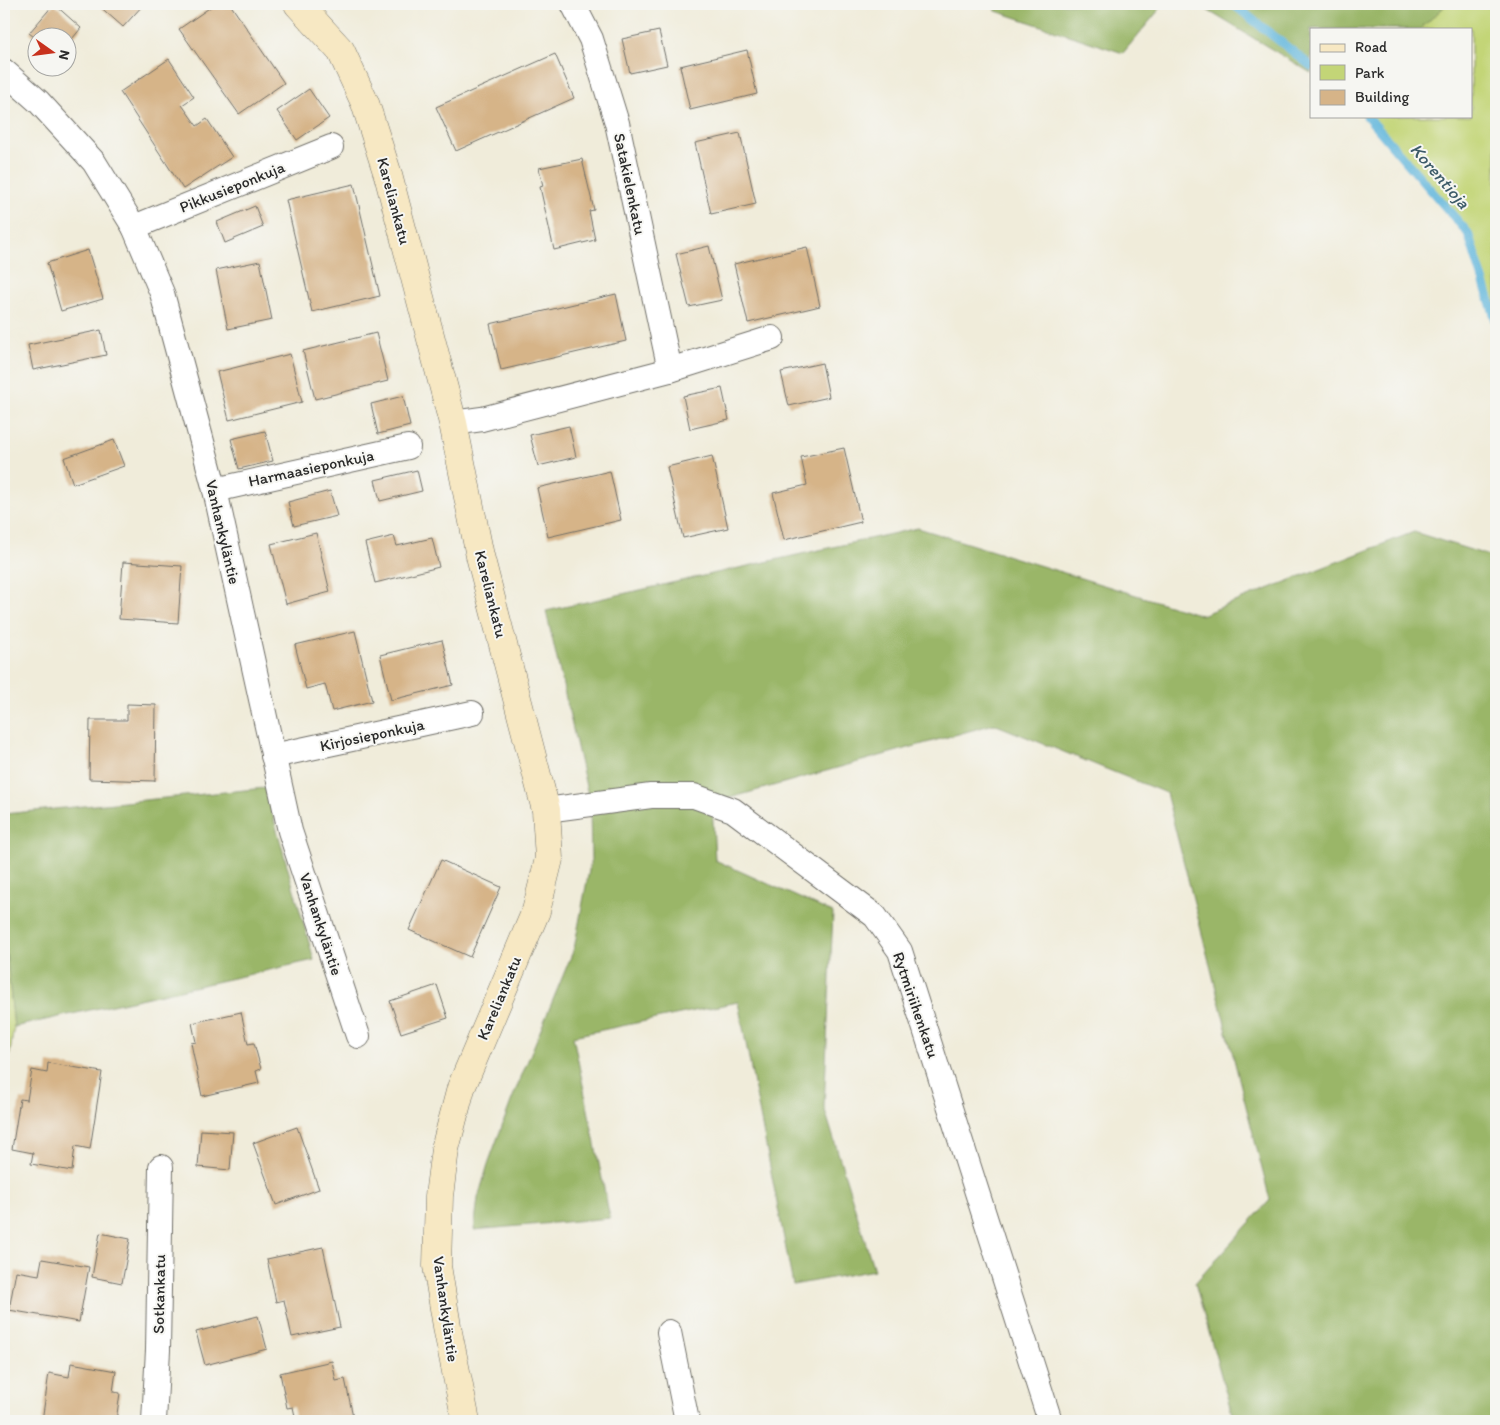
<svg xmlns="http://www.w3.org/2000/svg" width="1500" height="1425" viewBox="0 0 1500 1425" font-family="Itim,sans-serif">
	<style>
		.green { fill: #c3d577; stroke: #778051 }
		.forest { fill: #9ab668; stroke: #62704a }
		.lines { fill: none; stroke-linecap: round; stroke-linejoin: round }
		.stream { stroke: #5fb5db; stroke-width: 9 }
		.building { fill: #d6b488 }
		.street-casing { stroke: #706f68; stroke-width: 26 }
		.secondary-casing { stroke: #706f68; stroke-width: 29 }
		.street { stroke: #fff; stroke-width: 24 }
		.secondary { stroke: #f7e8c3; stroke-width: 28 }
		.labels { text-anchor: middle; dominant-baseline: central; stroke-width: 4; stroke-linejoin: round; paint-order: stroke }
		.street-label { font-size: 16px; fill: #2b2b2b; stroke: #f6f6f2 }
		.water-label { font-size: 18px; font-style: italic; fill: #3d5b69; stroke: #f6f6f2 }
	</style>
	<rect width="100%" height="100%" fill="#f6f6f2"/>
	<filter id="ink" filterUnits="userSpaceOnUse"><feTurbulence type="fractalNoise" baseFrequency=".02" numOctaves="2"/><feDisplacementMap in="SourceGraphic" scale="10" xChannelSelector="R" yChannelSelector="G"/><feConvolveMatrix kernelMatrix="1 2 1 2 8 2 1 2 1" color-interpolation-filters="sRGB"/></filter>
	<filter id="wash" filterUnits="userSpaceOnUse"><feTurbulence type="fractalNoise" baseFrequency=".0096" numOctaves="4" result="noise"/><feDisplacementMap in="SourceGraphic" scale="20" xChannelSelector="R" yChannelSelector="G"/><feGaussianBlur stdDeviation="1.12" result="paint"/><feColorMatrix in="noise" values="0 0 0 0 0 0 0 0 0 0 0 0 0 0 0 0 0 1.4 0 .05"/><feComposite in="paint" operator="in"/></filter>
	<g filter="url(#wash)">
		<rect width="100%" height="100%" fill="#f0ecda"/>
		<!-- green -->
		<g class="green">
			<polygon points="1447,4 1496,4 1496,320 1467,233 1367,116 1471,116 1471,29 1420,29"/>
			<polygon points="4,931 14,1027 4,1091"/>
		</g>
		<!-- forest -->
		<g class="forest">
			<polygon points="860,4 908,4 905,8 863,6"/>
			<polygon points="993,4 1164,4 1123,53 996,11"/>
			<polygon points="1197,4 1447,4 1420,29 1311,29 1311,73"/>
			<polygon points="918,528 1201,615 1414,532 1496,558 1496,1421 1234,1421 1195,1283 1270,1200 1166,793 994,724 712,803 715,860 833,913 824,1107 874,1270 793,1285 738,1002 573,1036 610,1218 474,1230 478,1198 488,1164 512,1099 574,949 591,860 590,804 546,611"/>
			<polygon points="265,788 314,960 14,1027 4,931 4,814"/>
		</g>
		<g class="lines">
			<!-- stream -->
			<g class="stream">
				<polyline points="1233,4 1311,66"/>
				<polyline points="1367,116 1468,233 1496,320"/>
			</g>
		</g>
		<g id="blocks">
			<!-- building -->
			<g class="building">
				<polygon points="54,4 81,28 68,44 68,38 38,38 38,40 29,33"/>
				<polygon points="97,4 144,4 123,27"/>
				<polygon points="215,4 230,4 284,83 239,114 179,29"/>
				<polygon points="659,31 667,65 630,73 622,39"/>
				<polygon points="747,50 757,94 690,110 680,66"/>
				<polygon points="555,54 574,98 456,151 436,107"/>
				<polygon points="169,59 194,97 182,105 197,126 207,119 232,157 183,189 120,92"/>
				<polygon points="309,89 329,118 297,140 277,111"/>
				<polygon points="740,133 756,204 711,214 695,143"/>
				<polygon points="582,159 594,210 589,211 595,240 554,250 540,187 543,186 539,168"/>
				<polygon points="354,184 380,296 312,312 286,200"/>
				<polygon points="255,206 263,227 225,243 217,222"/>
				<polygon points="709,246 722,300 689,307 676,254"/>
				<polygon points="807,247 820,306 748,323 734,264"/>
				<polygon points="88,250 103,299 61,311 47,263"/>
				<polygon points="260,261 272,320 228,329 216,270"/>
				<polygon points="616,294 626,341 501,370 490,324"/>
				<polygon points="101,330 106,355 33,370 28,345"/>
				<polygon points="376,333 388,381 315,399 303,351"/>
				<polygon points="290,354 302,402 229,420 217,372"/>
				<polygon points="822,363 829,397 789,406 781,372"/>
				<polygon points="722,388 729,420 690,429 683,396"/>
				<polygon points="403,396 410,426 378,434 371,404"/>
				<polygon points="569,426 576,457 538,466 530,435"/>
				<polygon points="265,431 273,461 239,469 231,439"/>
				<polygon points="114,440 124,466 73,484 64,458"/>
				<polygon points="844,448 861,522 784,540 773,493 807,485 801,457"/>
				<polygon points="712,456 728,528 683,538 667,467"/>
				<polygon points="417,470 422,491 380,501 375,480"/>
				<polygon points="610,471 621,520 548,537 537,488"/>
				<polygon points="330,491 337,516 294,526 288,502"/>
				<polygon points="316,533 330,592 286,604 271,544"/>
				<polygon points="394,536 397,546 432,538 439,567 375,583 365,543"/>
				<polygon points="123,562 182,566 178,623 119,619"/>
				<polygon points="355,631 372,701 332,711 325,684 306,689 295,645"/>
				<polygon points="442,640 453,685 391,700 380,655"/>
				<polygon points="127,704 156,705 155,781 89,779 90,720 127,720"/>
				<polygon points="441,860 501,887 470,957 409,930"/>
				<polygon points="437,985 448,1018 401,1033 390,1001"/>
				<polygon points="241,1012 248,1044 254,1043 261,1069 256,1071 259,1083 202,1096 191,1043 196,1042 192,1023"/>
				<polygon points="48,1063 102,1072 90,1149 75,1146 72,1171 31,1164 33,1153 12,1149 20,1099 27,1100 32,1070 47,1073"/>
				<polygon points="297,1127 319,1189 276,1205 253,1143"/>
				<polygon points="201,1130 233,1132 230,1170 198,1167"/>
				<polygon points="100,1233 130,1239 122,1283 92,1277"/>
				<polygon points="323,1247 340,1327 292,1337 284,1300 276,1302 267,1259"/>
				<polygon points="42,1259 89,1267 79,1322 9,1310 16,1271 39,1275"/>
				<polygon points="258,1316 267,1349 205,1365 196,1332"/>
				<polygon points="332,1361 336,1381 345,1379 354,1421 296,1421 293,1407 287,1408 280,1373"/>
				<polygon points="71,1363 116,1371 113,1392 120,1393 116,1421 42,1421 49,1373 69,1377"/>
			</g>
		</g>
	</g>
	<g filter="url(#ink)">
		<use href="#blocks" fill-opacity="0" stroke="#706f68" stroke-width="1"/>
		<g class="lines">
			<defs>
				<g id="street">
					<polyline points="573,4 591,39 617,123 670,370"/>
					<polyline points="4,71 39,102 94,162 134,227 162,293 215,490 290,831 358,1036"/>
					<polyline points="134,227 331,147"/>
					<polyline points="453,423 482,419 670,370 772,338"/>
					<polyline points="215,490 408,447"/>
					<polyline points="273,756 472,713"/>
					<polyline points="546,810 651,796 694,796 733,810 875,916 900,951 1050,1421"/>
					<polyline points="669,1332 687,1421"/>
					<polyline points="154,1421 158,1350 161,1167"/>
				</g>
				<polyline id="secondary" points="298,4 341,51 365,103 388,175 453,423 480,556 546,810 549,859 536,911 461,1088 445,1149 439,1196 437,1266 448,1332 466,1421"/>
			</defs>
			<!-- street casing -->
			<use href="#street" class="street-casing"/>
			<!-- secondary casing -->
			<use href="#secondary" class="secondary-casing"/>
			<!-- street -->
			<use href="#street" class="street"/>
			<!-- secondary -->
			<use href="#secondary" class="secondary"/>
		</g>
	</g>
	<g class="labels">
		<!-- street labels -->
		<g class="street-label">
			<text transform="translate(630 184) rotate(78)">Satakielenkatu</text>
			<text transform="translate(232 187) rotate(-22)">Pikkusieponkuja</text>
			<text transform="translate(394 201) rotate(75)">Kareliankatu</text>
			<text transform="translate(311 468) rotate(-12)">Harmaasieponkuja</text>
			<text transform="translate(223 532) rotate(77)">Vanhankyläntie</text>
			<text transform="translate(491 594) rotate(76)">Kareliankatu</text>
			<text transform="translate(372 735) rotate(-12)">Kirjosieponkuja</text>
			<text transform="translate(321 924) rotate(72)">Vanhankyläntie</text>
			<text transform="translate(499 998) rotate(-67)">Kareliankatu</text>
			<text transform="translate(916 1005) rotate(71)">Rytmiriihenkatu</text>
			<text transform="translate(159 1294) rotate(-89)">Sotkankatu</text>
			<text transform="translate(446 1309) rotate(82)">Vanhankyläntie</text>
		</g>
		<!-- water labels -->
		<g class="water-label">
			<text transform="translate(1440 176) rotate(49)">Korentioja</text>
		</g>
	</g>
	<!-- margin -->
	<rect width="1500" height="1425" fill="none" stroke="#f6f6f2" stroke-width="20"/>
	<!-- legend -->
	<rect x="1310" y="28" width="162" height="90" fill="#f6f6f2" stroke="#a5a5a2"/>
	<rect x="1320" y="44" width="25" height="8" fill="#f7e8c3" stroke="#a5a5a2"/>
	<text x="1355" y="52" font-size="15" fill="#2b2b2b">Road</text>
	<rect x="1320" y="65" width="25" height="15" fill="#c3d577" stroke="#a5a5a2"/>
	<text x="1355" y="78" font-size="15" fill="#2b2b2b">Park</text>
	<rect x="1320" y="90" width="25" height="15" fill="#d6b488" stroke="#a5a5a2"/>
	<text x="1355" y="102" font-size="15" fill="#2b2b2b">Building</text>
	<!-- north arrow -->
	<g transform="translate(52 52) rotate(104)"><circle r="24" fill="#f6f6f2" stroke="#a5a5a2"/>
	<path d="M0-4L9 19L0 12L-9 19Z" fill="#c8321e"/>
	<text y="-8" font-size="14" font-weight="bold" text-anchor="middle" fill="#2b2b2b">N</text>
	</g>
</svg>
